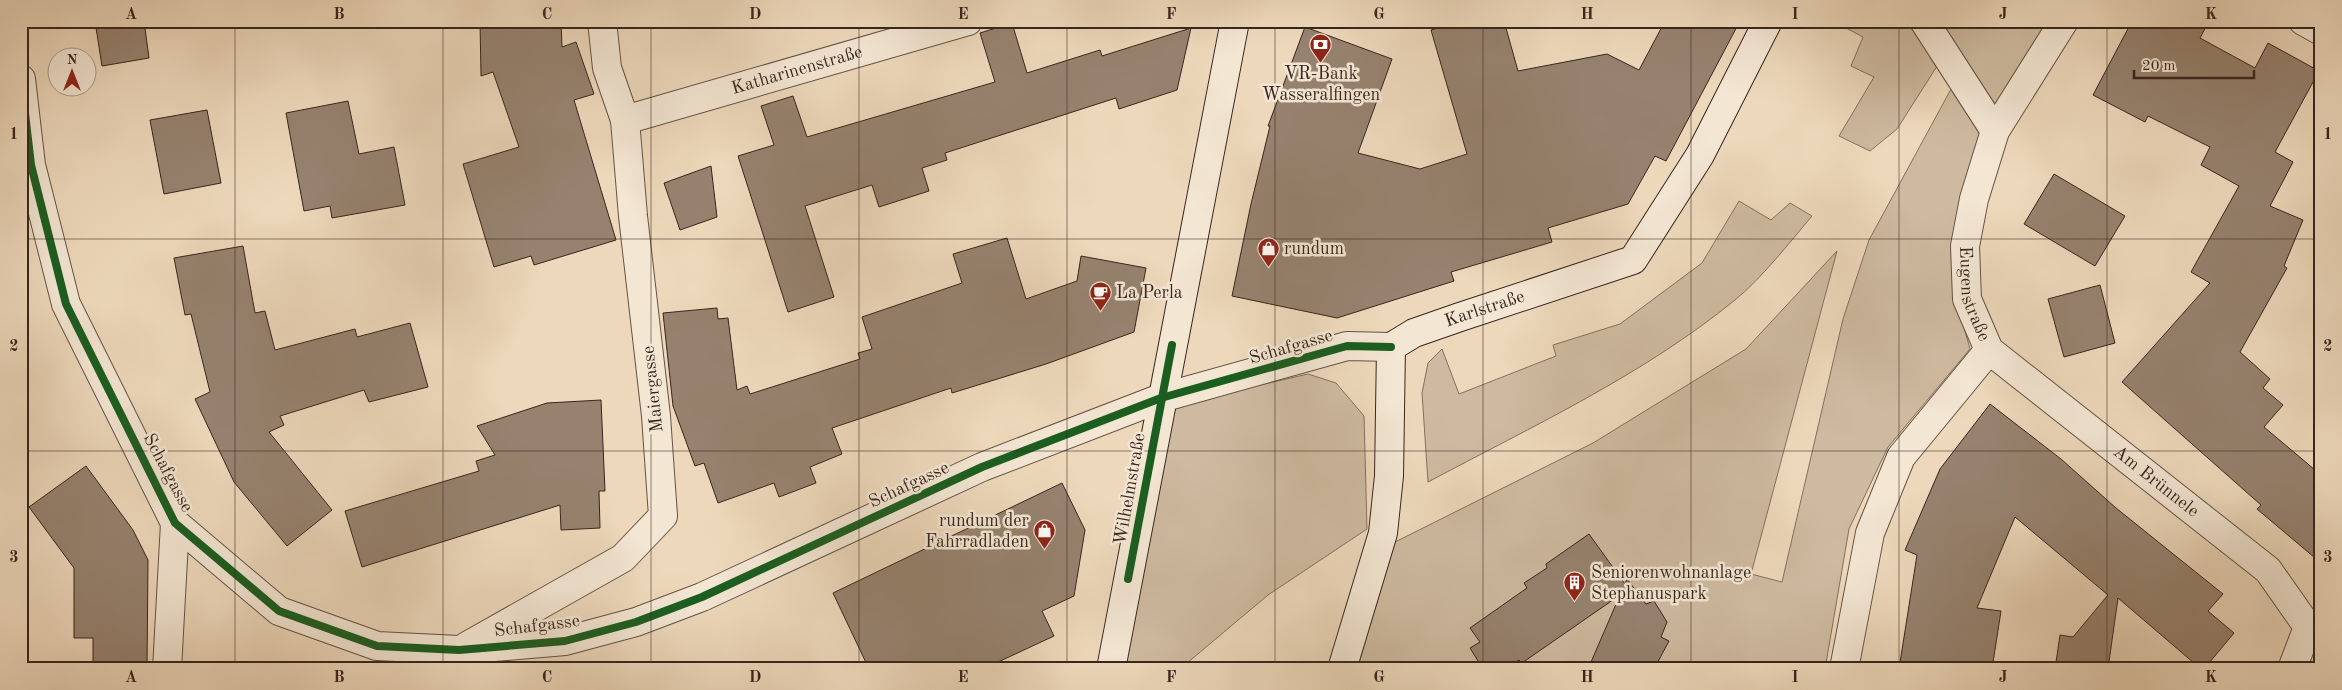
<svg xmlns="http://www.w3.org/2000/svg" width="2342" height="690" viewBox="0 0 2342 690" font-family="'Old Standard TT',serif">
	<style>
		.green { fill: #cebaa0; stroke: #83705e }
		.building { fill: #96826f; stroke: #38251d }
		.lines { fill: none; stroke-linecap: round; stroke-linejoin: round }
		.street-casing { stroke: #655244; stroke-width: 30 }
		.secondary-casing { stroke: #38251d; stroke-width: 30 }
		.street { stroke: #f3e6d3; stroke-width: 28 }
		.secondary { stroke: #f3e6d3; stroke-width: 28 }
		.cycleway-casing { stroke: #f3e6d3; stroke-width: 11 }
		.cycleway { stroke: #1b5e20; stroke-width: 8 }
		.grid { fill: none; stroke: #38251d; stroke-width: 1; stroke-opacity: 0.55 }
		.labels { text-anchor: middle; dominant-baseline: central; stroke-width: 5; stroke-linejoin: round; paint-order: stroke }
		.street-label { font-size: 18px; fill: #38251d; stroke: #f3e6d3 }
		.poi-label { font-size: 18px; fill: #38251d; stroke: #f3e6d3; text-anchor: start }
		.neatline { fill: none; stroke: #38251d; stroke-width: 2 }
		.grid-label { font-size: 16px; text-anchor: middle; font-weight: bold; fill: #38251d }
	</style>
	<rect width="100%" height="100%" fill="#edd8bb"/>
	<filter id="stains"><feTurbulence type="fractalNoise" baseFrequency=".004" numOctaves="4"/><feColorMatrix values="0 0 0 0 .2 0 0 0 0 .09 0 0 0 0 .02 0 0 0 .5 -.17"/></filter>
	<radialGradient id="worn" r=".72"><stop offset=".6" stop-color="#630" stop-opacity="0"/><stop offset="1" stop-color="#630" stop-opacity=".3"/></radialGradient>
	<!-- green -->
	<g class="green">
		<polygon points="1833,21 1910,21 1939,63 1897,129 1870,151 1839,136 1874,77 1851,66 1863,37"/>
		<polygon points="1948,21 2054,21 1995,116 1942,33"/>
		<polygon points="1951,89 1983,136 1952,240 1955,295 1970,349 1888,447 1849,529 1825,669 1357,669 1395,542 1593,443 1746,349 1837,251 1751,574 1782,582 1843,319 1869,240"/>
		<path d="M1739 201 1771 220 1790 203 1812 216C1790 242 1761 279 1735 300 1643 375 1533 426 1428 482L1422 393 1428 363 1442 349 1459 394 1556 356 1553 345 1620 324 1702 263Z"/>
		<polygon points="1308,374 1336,383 1364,416 1367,529 1268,595 1180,669 1121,669 1169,406"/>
	</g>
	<!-- building -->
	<g class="building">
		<polygon points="95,21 144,21 149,58 102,66"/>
		<polygon points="480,21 561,21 562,47 576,42 594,94 574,100 616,240 534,265 531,256 494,267 463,164 519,147 493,72 481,76"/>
		<polygon points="1462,21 1504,21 1518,71 1607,54 1639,70 1665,21 1740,21 1666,161 1655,156 1628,204 1548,228 1552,242 1451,272 1454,281 1337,318 1232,296 1251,204 1270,126 1268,126 1305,27 1392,59 1358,153 1420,169 1467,154 1431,30"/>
		<polygon points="2132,21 2209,21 2200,38 2255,68 2268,43 2319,71 2275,152 2293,162 2270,206 2303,220 2284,266 2287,268 2240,352 2270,379 2263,388 2283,405 2264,427 2321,475 2321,563 2257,509 2261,505 2122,382 2210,283 2191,272 2239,186 2201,165 2210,147 2148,116 2145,122 2093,95"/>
		<polygon points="1012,23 1027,73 1100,50 1102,56 1191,28 1177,90 1119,109 1116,98 945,153 947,160 922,168 929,191 879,207 872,185 805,206 834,297 788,312 738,156 774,145 761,106 793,96 807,137 995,82 980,33"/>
		<polygon points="348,101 359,154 394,147 405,205 332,218 330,206 304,211 286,113"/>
		<polygon points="207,110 221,183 164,194 150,120"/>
		<polygon points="711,166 717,217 680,230 664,183"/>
		<polygon points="2054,174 2125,216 2095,266 2024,224"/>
		<polygon points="1007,238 1026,299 1077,281 1081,256 1146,268 1134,332 1046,364 952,393 951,388 832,428 842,454 810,467 816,483 779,497 774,483 718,503 704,463 695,466 673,406 663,313 717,308 718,319 728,318 737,390 747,386 750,394 860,359 858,353 872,349 862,317 962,283 953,254"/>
		<polygon points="243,246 255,313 265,311 275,350 355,329 357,337 410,323 428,387 369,402 364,390 280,416 284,425 269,432 332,510 287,546 234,482 195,399 210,392 191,314 185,315 174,258"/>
		<polygon points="2100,285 2115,343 2064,357 2048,299"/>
		<polygon points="601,400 605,491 599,491 600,528 561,530 560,505 362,567 345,511 479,471 476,461 495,455 477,426 547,403"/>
		<polygon points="1990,404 2061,459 2116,508 2223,594 2208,611 2234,633 2204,669 2201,669 2118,598 2108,669 2055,669 2060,635 2073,637 2108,595 2015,517 1977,608 2001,611 1992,669 1899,669 1917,555 1905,550 1940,469"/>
		<polygon points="86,466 133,530 148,560 147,669 93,669 93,638 74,638 74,568 29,507"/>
		<polygon points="1062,483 1085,530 1074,596 1042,611 1054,636 983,669 869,669 833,593"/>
		<polygon points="1589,534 1625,584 1627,579 1646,604 1654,601 1667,622 1661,637 1669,641 1654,669 1588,669 1620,595 1522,663 1519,660 1503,669 1483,669 1470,648 1480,642 1470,628 1527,588 1524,583 1547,568 1546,564"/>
	</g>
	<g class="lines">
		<defs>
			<g id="street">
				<polyline points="1924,21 1995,131"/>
				<path id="s1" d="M2064 21 1995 131 1974 199 1965 246 1967 299 1989 350 2268 570 2308 627 2292 669"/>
				<polyline points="2303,21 2321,31"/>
				<polyline points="21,79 31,165 66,304 175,523 279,611 377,646 459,650 565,641 636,622 702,597 982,467 1161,398 1347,346 1391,347"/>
				<path id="s2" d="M625 120 968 21"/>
				<polyline points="467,646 623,558 663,516 656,416 633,216 625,120 607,68 602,21"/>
				<polyline points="167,669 175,523"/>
				<polyline points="1844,669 1870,533 1901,457 1989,350"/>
			</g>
			<g id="secondary">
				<polyline points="1111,669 1235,21"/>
				<path id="s3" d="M1342 669 1383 533 1389 476 1391 347 1414 333 1460 317 1633 260 1700 155 1768 21"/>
			</g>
		</defs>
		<!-- street casing -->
		<use href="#street" class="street-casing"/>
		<!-- secondary casing -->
		<use href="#secondary" class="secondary-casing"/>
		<!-- street -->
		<use href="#street" class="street"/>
		<!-- secondary -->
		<use href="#secondary" class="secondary"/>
		<defs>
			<g id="cycleway">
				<polyline points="21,79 31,165 66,304 175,523 279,611 377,646 459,650 565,641 636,622 702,597 982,467 1161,398 1347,346 1391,347"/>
				<polyline points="1128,579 1172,345"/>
			</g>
		</defs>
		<!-- cycleway casing -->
		<use href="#cycleway" class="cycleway-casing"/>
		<!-- cycleway -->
		<use href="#cycleway" class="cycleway"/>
	</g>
	<!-- grid -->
	<path class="grid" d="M235 21V669M443 21V669M651 21V669M859 21V669M1067 21V669M1275 21V669M1483 21V669M1691 21V669M1899 21V669M2107 21V669M21 239H2321M21 451H2321"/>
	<!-- icons -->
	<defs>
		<symbol id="bank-pin" viewBox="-11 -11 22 30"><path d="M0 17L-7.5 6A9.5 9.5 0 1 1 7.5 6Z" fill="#8f2418" stroke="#f3e6d3"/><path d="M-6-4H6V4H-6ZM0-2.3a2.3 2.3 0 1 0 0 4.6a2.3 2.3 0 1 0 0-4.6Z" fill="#fff"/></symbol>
		<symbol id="shop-pin" viewBox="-11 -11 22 30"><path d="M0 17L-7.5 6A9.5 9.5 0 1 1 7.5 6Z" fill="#8f2418" stroke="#f3e6d3"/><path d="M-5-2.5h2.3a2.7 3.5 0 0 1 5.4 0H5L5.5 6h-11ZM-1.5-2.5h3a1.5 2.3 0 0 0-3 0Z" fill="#fff"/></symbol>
		<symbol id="cafe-pin" viewBox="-11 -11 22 30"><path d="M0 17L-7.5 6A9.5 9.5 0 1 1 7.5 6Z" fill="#8f2418" stroke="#f3e6d3"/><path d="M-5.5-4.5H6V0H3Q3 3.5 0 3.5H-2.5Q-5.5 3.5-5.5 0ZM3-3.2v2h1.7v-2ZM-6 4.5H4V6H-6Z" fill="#fff"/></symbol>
		<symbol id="building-pin" viewBox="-11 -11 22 30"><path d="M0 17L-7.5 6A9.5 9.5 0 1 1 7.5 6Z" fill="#8f2418" stroke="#f3e6d3"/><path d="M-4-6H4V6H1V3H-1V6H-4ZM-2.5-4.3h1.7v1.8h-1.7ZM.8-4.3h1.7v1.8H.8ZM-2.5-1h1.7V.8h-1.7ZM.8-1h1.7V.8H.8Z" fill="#fff"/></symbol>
	</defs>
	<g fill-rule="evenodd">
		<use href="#bank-pin" x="1308" y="32" width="25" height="34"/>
		<use href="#shop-pin" x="1256" y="236" width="25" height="34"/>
		<use href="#cafe-pin" x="1088" y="280" width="25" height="34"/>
		<use href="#shop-pin" x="1032" y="518" width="25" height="34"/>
		<use href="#building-pin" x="1562" y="570" width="25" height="34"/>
	</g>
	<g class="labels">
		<!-- street labels -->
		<g class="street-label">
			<text stroke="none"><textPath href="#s2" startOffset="179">Katharinenstraße</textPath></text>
			<text stroke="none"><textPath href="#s1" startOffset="298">Eugenstraße</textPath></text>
			<text stroke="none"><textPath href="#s3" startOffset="430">Karlstraße</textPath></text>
			<text transform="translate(1291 347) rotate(-16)">Schafgasse</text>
			<text transform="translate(653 389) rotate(-96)">Maiergasse</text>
			<text transform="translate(168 473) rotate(62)">Schafgasse</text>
			<text stroke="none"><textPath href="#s1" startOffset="570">Am Brünnele</textPath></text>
			<text transform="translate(909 485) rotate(-25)">Schafgasse</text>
			<text transform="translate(1130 489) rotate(-80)">Wilhelmstraße</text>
			<text transform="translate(537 626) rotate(-7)">Schafgasse</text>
		</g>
		<!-- poi labels -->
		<g class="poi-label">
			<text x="1321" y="74" text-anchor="middle">VR-Bank<tspan x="1321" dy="21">Wasseralfingen</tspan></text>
			<text x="1284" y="249">rundum</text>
			<text x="1116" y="293">La Perla</text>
			<text x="1029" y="521" text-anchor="end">rundum der<tspan x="1029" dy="21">Fahrradladen</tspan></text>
			<text x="1591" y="573">Seniorenwohnanlage<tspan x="1591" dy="21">Stephanuspark</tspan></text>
		</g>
	</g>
	<!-- margin -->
	<rect width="2342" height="690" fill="none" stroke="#edd8bb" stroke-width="55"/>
	<!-- north arrow -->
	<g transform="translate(72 72)"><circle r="24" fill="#f3e6d3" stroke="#a8998a"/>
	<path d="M0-4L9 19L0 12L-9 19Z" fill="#8f2418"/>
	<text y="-8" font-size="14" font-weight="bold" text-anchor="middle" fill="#38251d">N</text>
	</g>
	<!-- scale -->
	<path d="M2134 70v8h120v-8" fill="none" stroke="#38251d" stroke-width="2.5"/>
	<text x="2142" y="70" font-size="15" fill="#38251d" stroke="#f3e6d3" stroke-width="4" paint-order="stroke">20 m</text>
	<rect x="28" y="28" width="2286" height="634" class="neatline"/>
	<g class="grid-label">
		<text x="131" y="19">A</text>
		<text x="339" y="19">B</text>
		<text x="547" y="19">C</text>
		<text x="755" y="19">D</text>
		<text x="963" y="19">E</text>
		<text x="1171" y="19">F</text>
		<text x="1379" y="19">G</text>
		<text x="1587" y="19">H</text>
		<text x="1795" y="19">I</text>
		<text x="2003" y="19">J</text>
		<text x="2211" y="19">K</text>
		<text x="14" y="139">1</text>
		<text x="2328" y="139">1</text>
		<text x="14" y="351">2</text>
		<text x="2328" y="351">2</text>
		<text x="14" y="562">3</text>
		<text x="2328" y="562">3</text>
		<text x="131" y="682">A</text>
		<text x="339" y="682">B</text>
		<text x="547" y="682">C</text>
		<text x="755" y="682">D</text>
		<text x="963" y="682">E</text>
		<text x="1171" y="682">F</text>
		<text x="1379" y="682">G</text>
		<text x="1587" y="682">H</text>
		<text x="1795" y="682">I</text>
		<text x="2003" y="682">J</text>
		<text x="2211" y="682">K</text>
	</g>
	<rect width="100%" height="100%" filter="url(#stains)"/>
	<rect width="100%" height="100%" fill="url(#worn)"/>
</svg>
